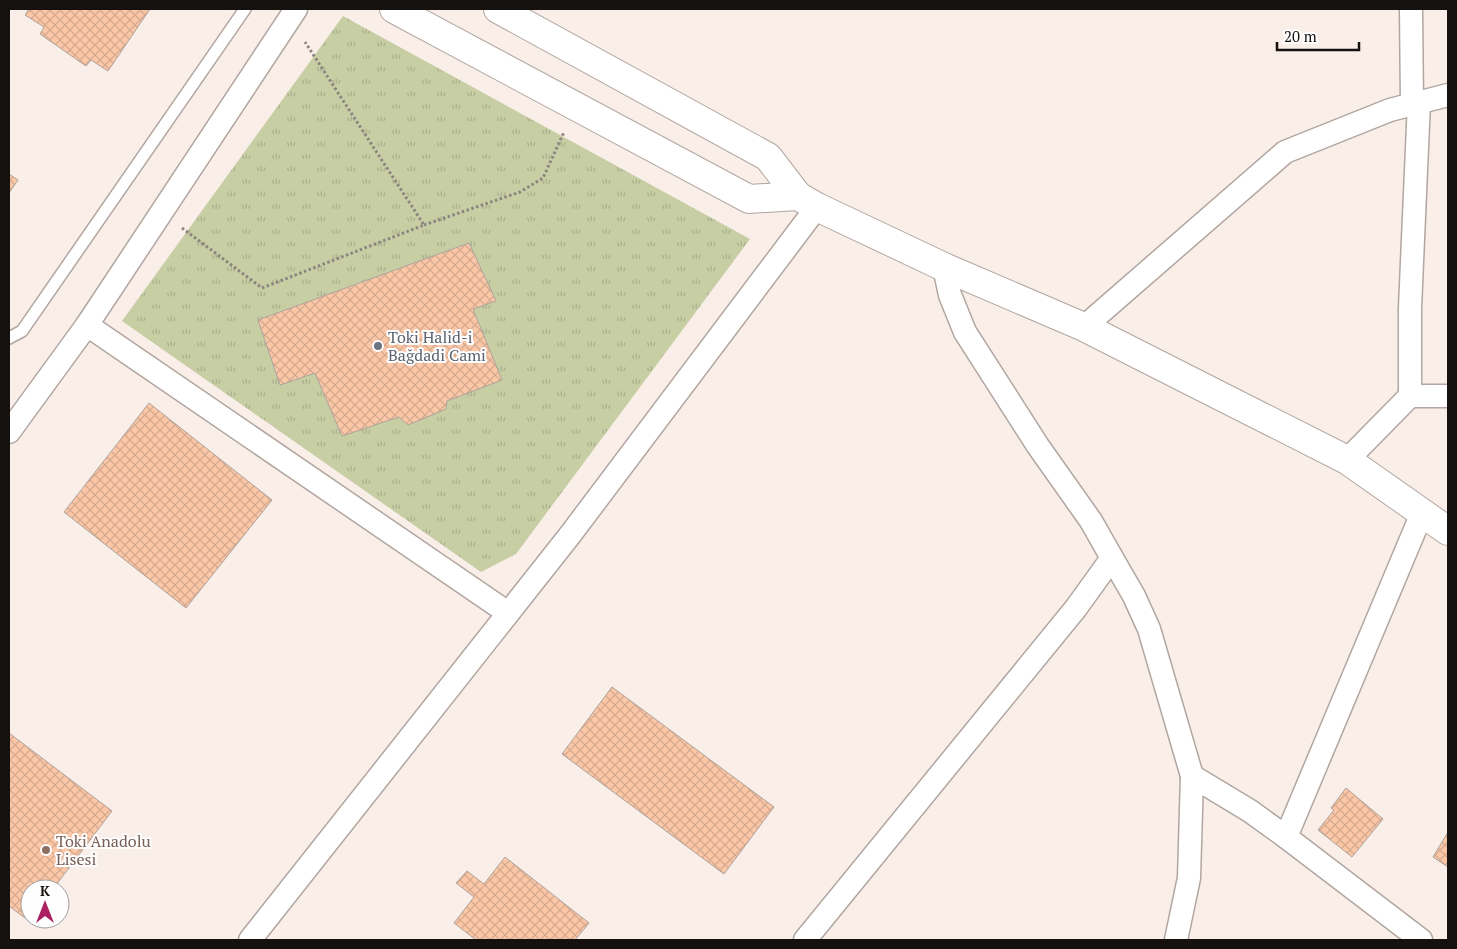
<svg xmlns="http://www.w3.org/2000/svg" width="1457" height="949" viewBox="0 0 1457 949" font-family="'PT Serif',serif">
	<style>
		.grass { fill: url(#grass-tufts) }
		.building { fill: url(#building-cross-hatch); stroke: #ada39c }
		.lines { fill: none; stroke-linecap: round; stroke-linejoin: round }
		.service-casing { stroke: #b1a6a0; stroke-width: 14 }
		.minor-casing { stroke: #b1a6a0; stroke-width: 25 }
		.tertiary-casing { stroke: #b1a6a0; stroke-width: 30 }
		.path { stroke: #8c8480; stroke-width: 3; stroke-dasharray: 2.5 2.5; stroke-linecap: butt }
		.service { stroke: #fff; stroke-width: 11 }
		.minor { stroke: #fff; stroke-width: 22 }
		.tertiary { stroke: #fff; stroke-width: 28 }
		.worship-dot { fill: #6b7280; stroke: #fefefe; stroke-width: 2 }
		.education-dot { fill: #8d6e63; stroke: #fefefe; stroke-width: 2 }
		.labels { text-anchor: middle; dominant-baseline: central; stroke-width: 4; stroke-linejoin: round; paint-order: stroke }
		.worship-label { font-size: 16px; fill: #5b616d; stroke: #fefefe; text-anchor: start }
		.education-label { font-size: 16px; fill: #785e54; stroke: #fefefe; text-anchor: start }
	</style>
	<defs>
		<pattern id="grass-tufts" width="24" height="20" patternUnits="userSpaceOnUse" patternTransform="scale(1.25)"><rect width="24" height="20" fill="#c7cea4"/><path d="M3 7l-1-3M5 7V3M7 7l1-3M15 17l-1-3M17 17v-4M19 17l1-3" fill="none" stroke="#aab08c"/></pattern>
		<pattern id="building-cross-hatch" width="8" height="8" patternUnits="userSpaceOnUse" patternTransform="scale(1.25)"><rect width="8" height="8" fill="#fbc7a7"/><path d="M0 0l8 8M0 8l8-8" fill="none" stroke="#d6aa8f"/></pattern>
	</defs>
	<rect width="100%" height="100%" fill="#faeee8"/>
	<!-- grass -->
	<polygon class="grass" points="343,16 750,239 516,554 481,572 122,321"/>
	<!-- building -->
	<g class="building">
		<polygon points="29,9 150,9 108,71 91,60 86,66 40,34 44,27 25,15"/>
		<polygon points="9,174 18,180 9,193"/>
		<polygon points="469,243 496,301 473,309 502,380 447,401 446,409 408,425 399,417 342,436 315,373 280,385 258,320"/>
		<polygon points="149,403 272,500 186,608 64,512"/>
		<polygon points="612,687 774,807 724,874 562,754"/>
		<polygon points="9,733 112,811 53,889 30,889 31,919 29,921 9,906"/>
		<polygon points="1346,788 1383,819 1352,857 1318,830 1334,810 1331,808"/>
		<polygon points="1448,832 1448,867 1433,857"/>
		<polygon points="505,857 589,923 575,940 476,940 454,923 474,897 456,883 467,871 484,884"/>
	</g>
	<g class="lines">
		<defs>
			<polyline id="service" points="9,338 22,331 245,9"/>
			<g id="minor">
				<polyline points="1411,9 1412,104"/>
				<polyline points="87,325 508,613"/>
				<polyline points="1084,327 1285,152 1390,110 1448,95"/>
				<polyline points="1410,396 1448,396"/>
				<polyline points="9,432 87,325 296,9"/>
				<polyline points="1347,460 1410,396 1410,308 1419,102"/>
				<polyline points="1112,558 1134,596 1149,629 1192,776 1189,878 1176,940"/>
				<polyline points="1192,776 1250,811 1286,837"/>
				<polyline points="250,940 570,535 817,207"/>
				<polyline points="805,940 1076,608 1112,558 1091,521 1038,446 965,332 950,295 944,267"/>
				<polyline points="1421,940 1286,837 1422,513"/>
			</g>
			<g id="tertiary">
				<polyline points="394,9 749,199 798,196"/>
				<polyline points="498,9 768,157 798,196 817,207 944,267 1084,327 1347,460 1448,531"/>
			</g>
		</defs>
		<!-- service casing -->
		<use href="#service" class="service-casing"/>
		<!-- minor casing -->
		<use href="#minor" class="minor-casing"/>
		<!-- tertiary casing -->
		<use href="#tertiary" class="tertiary-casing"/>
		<!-- path -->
		<g class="path">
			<polyline points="424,225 520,192 543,178 564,132"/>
			<polyline points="182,228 262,288 424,225 305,42"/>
		</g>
		<!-- service -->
		<use href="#service" class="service"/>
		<!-- minor -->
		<use href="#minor" class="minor"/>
		<!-- tertiary -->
		<use href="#tertiary" class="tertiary"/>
	</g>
	<!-- markers -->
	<circle class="worship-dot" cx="378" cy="346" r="5"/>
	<circle class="education-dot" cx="46" cy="850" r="5"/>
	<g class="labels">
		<!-- worship labels -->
		<g class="worship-label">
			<text x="388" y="337">Toki Halid-i<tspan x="388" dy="18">Bağdadi Cami</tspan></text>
		</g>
		<!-- education labels -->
		<g class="education-label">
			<text x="56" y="841">Toki Anadolu<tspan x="56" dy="18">Lisesi</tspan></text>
		</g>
	</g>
	<!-- border -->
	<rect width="1457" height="949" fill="none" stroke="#15110f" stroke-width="20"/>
	<!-- north arrow -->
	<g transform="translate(45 904)"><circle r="24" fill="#fefefe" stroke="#a19f9e"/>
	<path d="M0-4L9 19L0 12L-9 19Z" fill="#ab2164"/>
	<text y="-8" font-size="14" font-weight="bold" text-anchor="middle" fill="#15110f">K</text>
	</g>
	<!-- scale -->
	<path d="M1277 42v8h82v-8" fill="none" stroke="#15110f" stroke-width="2.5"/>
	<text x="1284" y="42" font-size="15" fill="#15110f" stroke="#fefefe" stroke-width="4" paint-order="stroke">20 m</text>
</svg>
